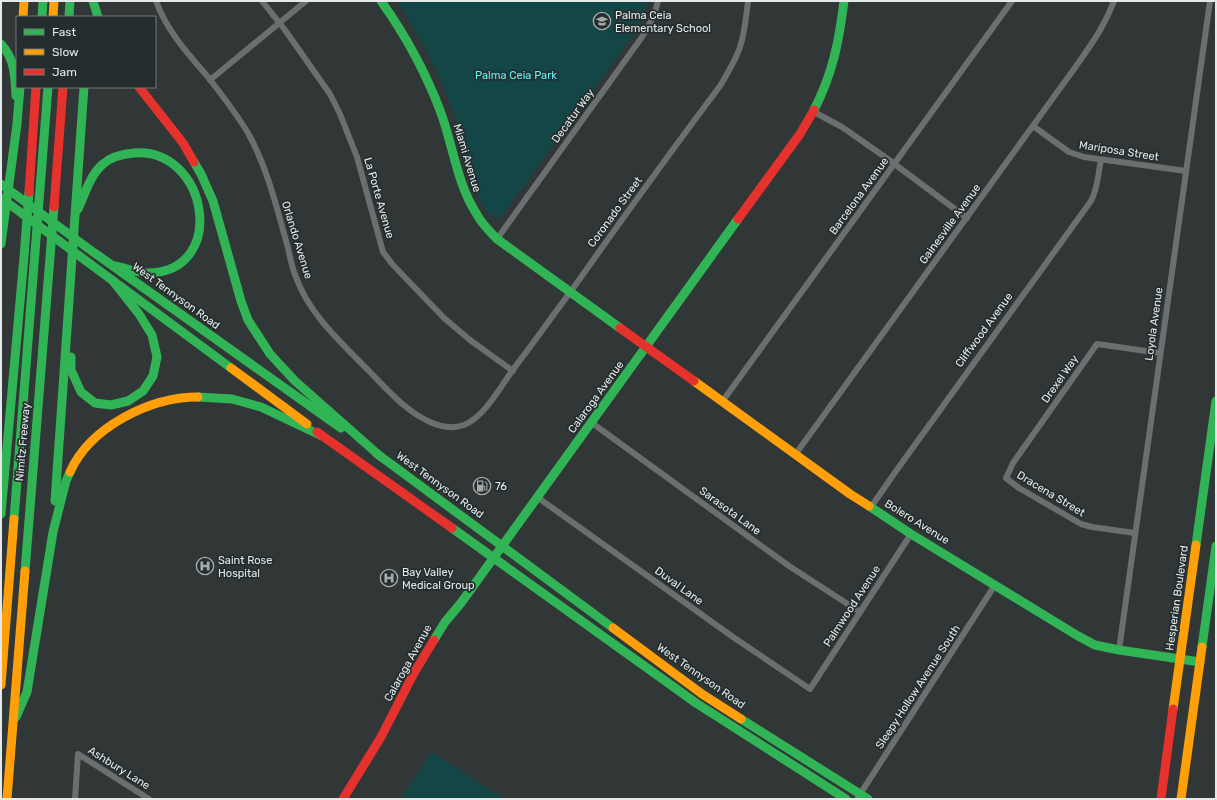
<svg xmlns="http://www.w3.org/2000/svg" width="1217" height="800" viewBox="0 0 1217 800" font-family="Rubik,sans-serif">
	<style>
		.green { fill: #144648 }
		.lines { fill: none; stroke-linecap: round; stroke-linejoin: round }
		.street { stroke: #6c6f6f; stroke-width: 6 }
		.fast { stroke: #30b455; stroke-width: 9 }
		.slow { stroke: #ff9f0a; stroke-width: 9 }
		.jam { stroke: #e5322d; stroke-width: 9 }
		.labels { text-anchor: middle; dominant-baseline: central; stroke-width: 3.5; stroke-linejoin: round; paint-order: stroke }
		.poi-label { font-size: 11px; fill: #e4e9e9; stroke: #252e2e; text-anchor: start }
		.park-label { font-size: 11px; fill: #60f2f6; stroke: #252e2e }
		.street-label { font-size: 11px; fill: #e4e9e9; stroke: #252e2e }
	</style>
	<rect width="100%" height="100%" fill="#313636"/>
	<!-- green -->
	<g class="green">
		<path d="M397 1H648L643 20 631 38 503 215C492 224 482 206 478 197 471 180 468 159 463 141 450 100 434 61 411 24 407 17 402 8 397 1Z"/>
		<polygon points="431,752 505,799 401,799"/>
	</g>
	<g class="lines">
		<!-- street -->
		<g class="street">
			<path d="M156 1C167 31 187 53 208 77 222 95 236 113 248 133 268 169 277 209 288 248 290 258 292 268 296 277 309 314 340 341 367 369 386 388 405 411 430 422 441 427 453 429 464 425 484 417 500 388 512 371 535 341 557 310 579 280 625 215 672 150 720 86 727 74 734 63 739 50 745 34 746 17 748 1"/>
			<polyline points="262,1 285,30 330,94 340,114 357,157 383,252 393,265 444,318 470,340 513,371"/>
			<polyline points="210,80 306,1"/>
			<polyline points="814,112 842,127 885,157 967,218"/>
			<polyline points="1033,126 1069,152 1084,157 1186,171"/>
			<path d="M497 239 642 37C650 25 655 15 658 1"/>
			<polyline points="722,402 1012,1"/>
			<polyline points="592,423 789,566 860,612"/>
			<path d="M795 455 1074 69C1090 46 1104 28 1114 1"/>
			<polyline points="537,497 733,637 810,689 911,534"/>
			<path d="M871 507 896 471 1091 201C1098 188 1098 174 1101 160"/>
			<polyline points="1135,533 1092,527 1081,524 1019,488 1006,478 1013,463 1097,344 1160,353"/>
			<polyline points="1119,650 1210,1"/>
			<polyline points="75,799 78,754 149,799"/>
			<polyline points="857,799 995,585"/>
		</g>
		<!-- fast -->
		<g class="fast">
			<polyline points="93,1 98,17"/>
			<path d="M381 1C406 36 426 73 441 113 453 146 457 183 476 213 481 223 489 231 497 239L620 328"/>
			<polyline points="42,17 43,1"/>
			<polyline points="69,17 70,1"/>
			<path d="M1 44C15 59 15 77 16 96"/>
			<path d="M814 110C833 73 839 41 844 1"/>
			<polyline points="194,162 201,174 213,201 241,301 248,320 270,354 295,381 381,457"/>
			<polyline points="1,184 89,249 341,428"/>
			<polyline points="1,198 231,368"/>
			<path d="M78 209C85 194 90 175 103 164 112 156 123 154 134 153 208 147 229 272 148 273 136 273 126 268 115 266"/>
			<polyline points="1,244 17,124 20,87"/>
			<polyline points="71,357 71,370 81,392 95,403 111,405 128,401 143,391 153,376 157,357 152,335 139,314 113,281"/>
			<polyline points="198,397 232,399 261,407 322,436"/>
			<polyline points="376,453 613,628"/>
			<polyline points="55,501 84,87"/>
			<polyline points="869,506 911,534 1078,636 1095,645 1119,650 1200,662"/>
			<polyline points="1,514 24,257 29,192"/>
			<polyline points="14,519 48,87"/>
			<polyline points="452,528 696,703 846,799"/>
			<polyline points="1196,545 1216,401"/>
			<polyline points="25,571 54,207"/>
			<polyline points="434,640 445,622 461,603 738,219"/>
			<polyline points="1202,647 1216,546"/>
			<polyline points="16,717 27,692 53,532 66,481 70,472"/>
			<polyline points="741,719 868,799"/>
		</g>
		<!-- slow -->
		<g class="slow">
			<polyline points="23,17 24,1"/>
			<polyline points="53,17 54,1"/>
			<polyline points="231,368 307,424"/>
			<polyline points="694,381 850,494 869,506"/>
			<path d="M70 472C90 427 150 397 198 397"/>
			<polyline points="613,628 702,694 741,719"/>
			<polyline points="1,685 14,519"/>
			<polyline points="1173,709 1196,545"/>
			<polyline points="7,799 25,571"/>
			<polyline points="1181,799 1202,647"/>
		</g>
		<!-- jam -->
		<g class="jam">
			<polyline points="139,87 183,143 194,162"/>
			<polyline points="29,192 36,87"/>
			<polyline points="54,207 63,87"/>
			<polyline points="738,219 800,134 814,110"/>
			<polyline points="620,328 694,381"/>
			<polyline points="317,432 452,528"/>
			<polyline points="343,799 381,737 414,673 434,640"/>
			<polyline points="1161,799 1173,709"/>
		</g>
	</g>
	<!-- icons -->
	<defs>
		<symbol id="school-ring" viewBox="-11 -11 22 22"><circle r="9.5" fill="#252e2e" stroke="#a5aaaa" stroke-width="1.5"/><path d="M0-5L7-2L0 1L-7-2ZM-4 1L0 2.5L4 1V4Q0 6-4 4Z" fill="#a5aaaa"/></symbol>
		<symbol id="fuel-ring" viewBox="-11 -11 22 22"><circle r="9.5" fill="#252e2e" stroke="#a5aaaa" stroke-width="1.5"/><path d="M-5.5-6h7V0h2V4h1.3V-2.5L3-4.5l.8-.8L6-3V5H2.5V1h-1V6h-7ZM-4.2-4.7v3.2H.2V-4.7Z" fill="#a5aaaa"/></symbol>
		<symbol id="hospital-ring" viewBox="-11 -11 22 22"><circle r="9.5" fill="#252e2e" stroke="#a5aaaa" stroke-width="1.5"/><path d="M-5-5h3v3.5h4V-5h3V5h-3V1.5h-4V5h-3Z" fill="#a5aaaa"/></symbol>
	</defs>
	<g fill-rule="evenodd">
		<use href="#school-ring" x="592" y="11" width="20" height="20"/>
		<use href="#fuel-ring" x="472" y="476" width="20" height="20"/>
		<use href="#hospital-ring" x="195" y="556" width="20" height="20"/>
		<use href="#hospital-ring" x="379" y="568" width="20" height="20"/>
	</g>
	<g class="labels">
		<!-- poi labels -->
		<g class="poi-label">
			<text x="615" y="15">Palma Ceia<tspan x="615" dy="13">Elementary School</tspan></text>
			<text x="495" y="486">76</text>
			<text x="218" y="560">Saint Rose<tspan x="218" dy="13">Hospital</tspan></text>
			<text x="402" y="572">Bay Valley<tspan x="402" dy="13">Medical Group</tspan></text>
		</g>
		<!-- park labels -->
		<g class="park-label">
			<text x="516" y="75">Palma Ceia Park</text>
		</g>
		<!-- street labels -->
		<g class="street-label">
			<text transform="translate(573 116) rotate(-54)">Decatur Way</text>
			<text transform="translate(1119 151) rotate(9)">Mariposa Street</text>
			<text transform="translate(467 158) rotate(73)">Miami Avenue</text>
			<text transform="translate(859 196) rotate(-54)">Barcelona Avenue</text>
			<text transform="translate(379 198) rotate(74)">La Porte Avenue</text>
			<text transform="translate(615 212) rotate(-54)">Coronado Street</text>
			<text transform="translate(950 224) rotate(-54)">Gainesville Avenue</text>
			<text transform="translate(297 240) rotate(73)">Orlando Avenue</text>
			<text transform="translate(176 296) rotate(36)">West Tennyson Road</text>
			<text transform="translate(1154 324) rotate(-82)">Loyola Avenue</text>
			<text transform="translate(984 330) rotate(-54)">Cliffwood Avenue</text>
			<text transform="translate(1060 379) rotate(-55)">Drexel Way</text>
			<text transform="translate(596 397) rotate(-54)">Calaroga Avenue</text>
			<text transform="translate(23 442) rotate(-85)">Nimitz Freeway</text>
			<text transform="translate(440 485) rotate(36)">West Tennyson Road</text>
			<text transform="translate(1051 494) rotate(31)">Dracena Street</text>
			<text transform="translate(730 511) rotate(36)">Sarasota Lane</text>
			<text transform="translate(917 522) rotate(32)">Bolero Avenue</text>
			<text transform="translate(679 586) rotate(36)">Duval Lane</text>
			<text transform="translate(1177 598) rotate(-82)">Hesperian Boulevard</text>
			<text transform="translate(852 606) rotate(-57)">Palmwood Avenue</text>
			<text transform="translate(408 663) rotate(-61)">Calaroga Avenue</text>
			<text transform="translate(701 676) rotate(35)">West Tennyson Road</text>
			<text transform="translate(918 687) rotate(-57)">Sleepy Hollow Avenue South</text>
			<text transform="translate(119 768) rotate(32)">Ashbury Lane</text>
		</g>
	</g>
	<!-- border -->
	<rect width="1217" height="800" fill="none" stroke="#e4e9e9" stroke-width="4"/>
	<!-- legend -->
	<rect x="16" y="16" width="140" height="72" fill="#252e2e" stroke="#717979"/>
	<rect x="24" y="29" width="20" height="6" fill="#30b455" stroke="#717979"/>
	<text x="52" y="36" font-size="12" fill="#e4e9e9">Fast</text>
	<rect x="24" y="49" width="20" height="6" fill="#ff9f0a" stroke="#717979"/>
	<text x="52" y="56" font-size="12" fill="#e4e9e9">Slow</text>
	<rect x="24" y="69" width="20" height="6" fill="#e5322d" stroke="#717979"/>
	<text x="52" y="76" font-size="12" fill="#e4e9e9">Jam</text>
</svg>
